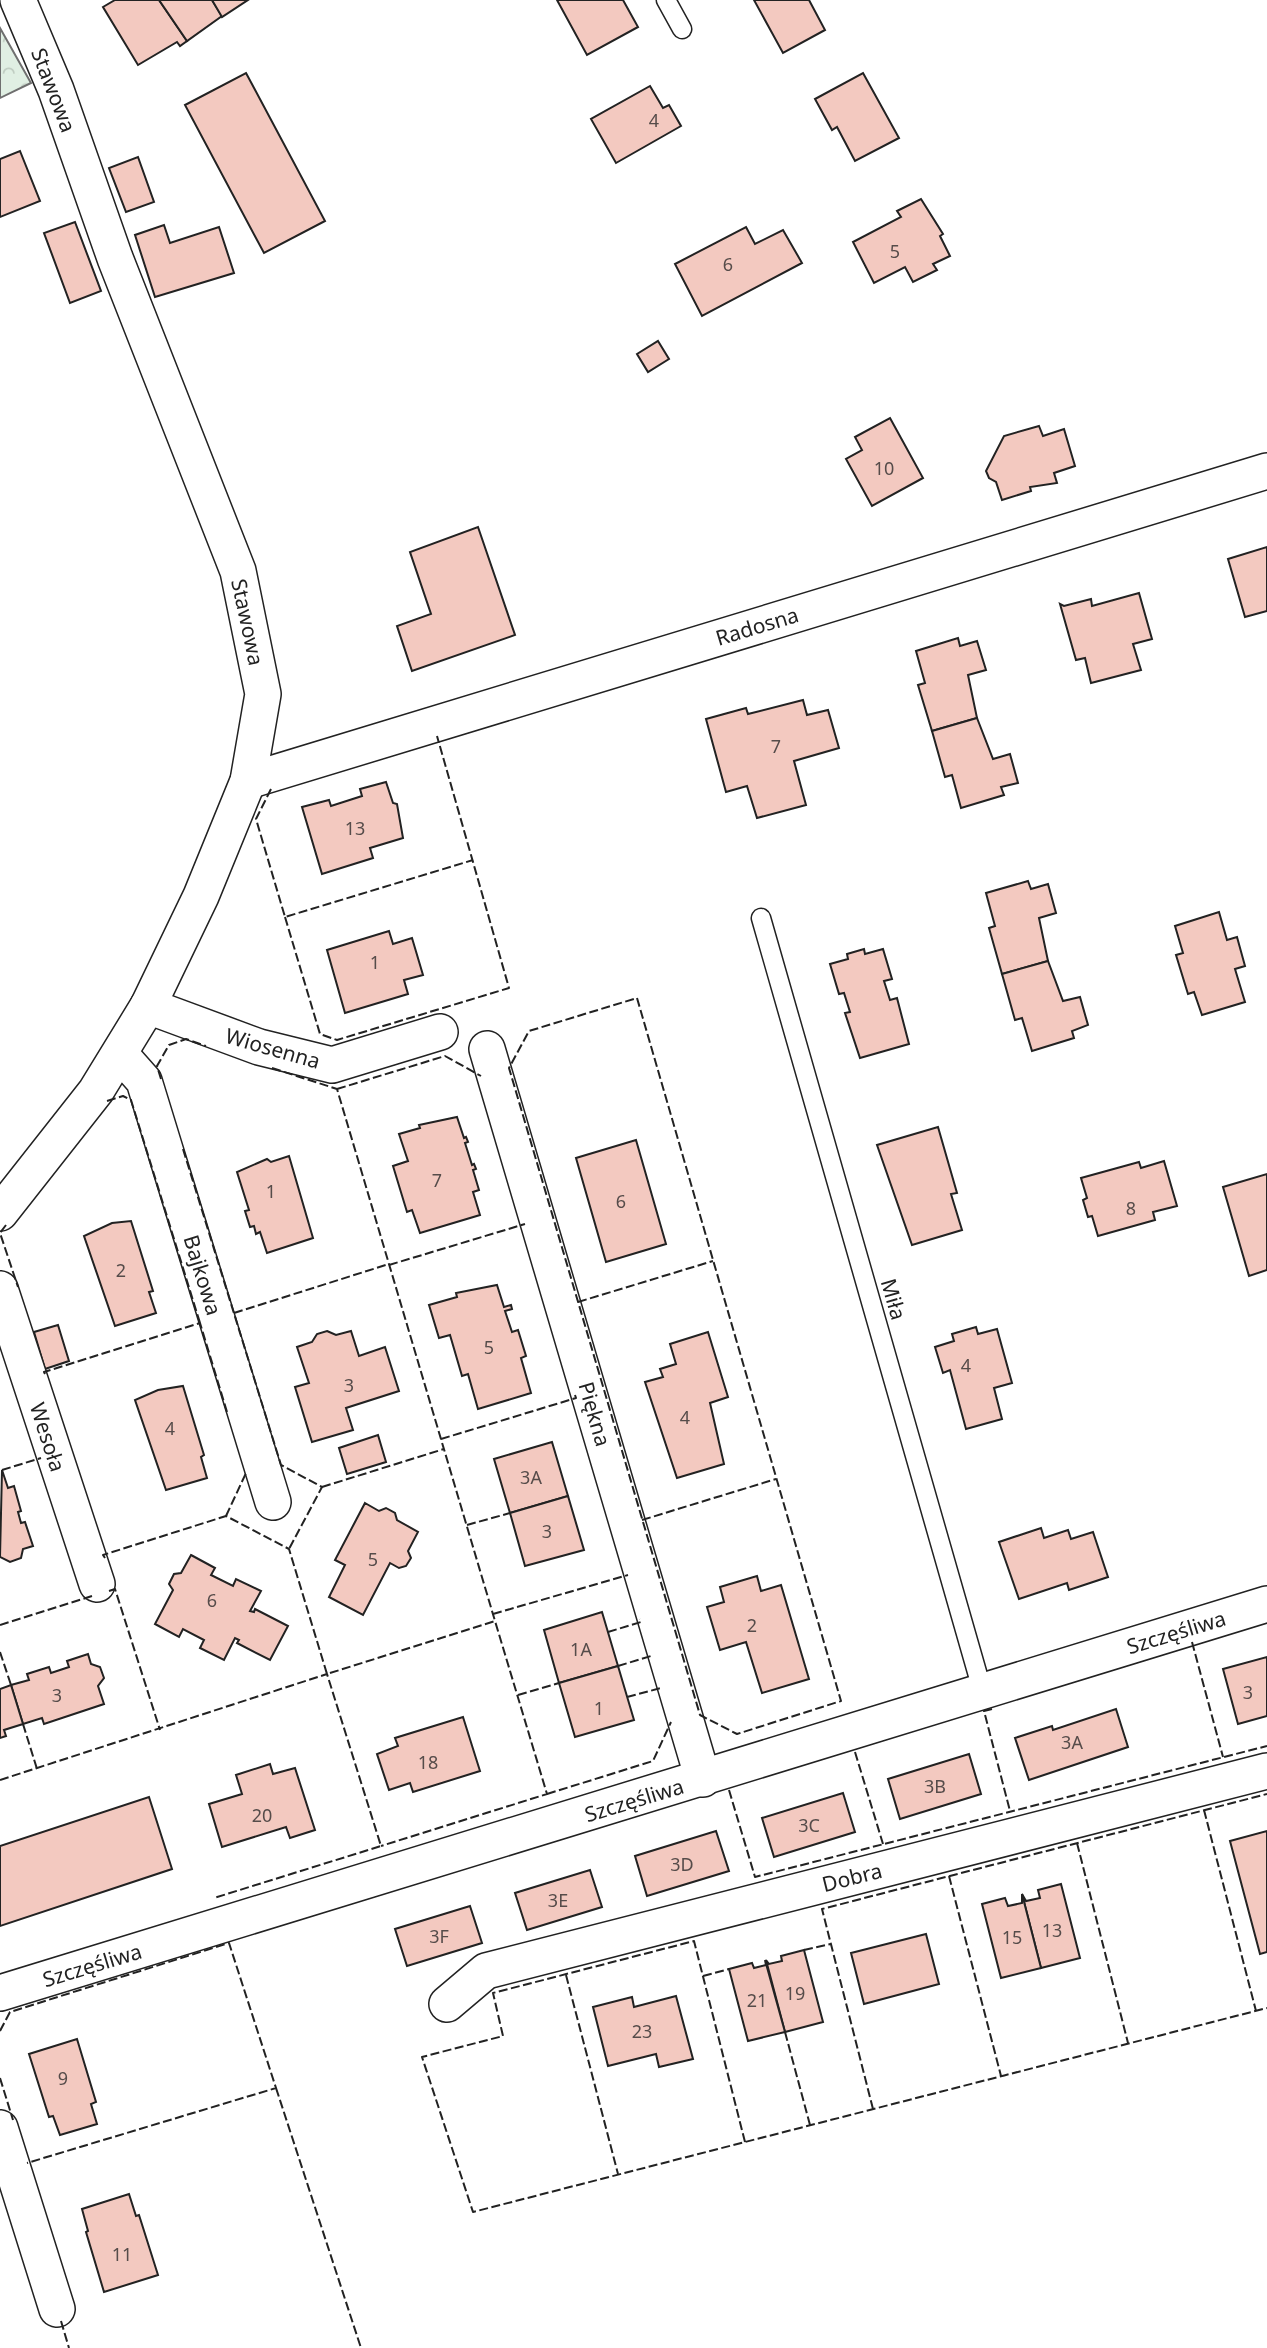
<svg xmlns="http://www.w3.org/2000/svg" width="1267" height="2348" viewBox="0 0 1267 2348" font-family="'Noto Sans',sans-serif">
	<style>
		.forest { fill: url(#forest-crowns); stroke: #6f6f6f; stroke-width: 2 }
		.building { fill: #f3c9c0; stroke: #222; stroke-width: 2 }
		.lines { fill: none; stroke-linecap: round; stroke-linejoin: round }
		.lane-casing { stroke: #222; stroke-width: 21 }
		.street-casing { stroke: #222; stroke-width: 38 }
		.lane { stroke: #fff; stroke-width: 18 }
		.street { stroke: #fff; stroke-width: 35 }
		.fence { stroke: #222; stroke-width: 2; stroke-dasharray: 9 3.5; stroke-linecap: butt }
		.labels { text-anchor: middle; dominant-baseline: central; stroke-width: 5; stroke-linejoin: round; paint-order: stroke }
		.number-label { font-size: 18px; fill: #564c4a }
		.street-label { font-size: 21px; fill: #222; stroke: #fff }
	</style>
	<defs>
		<pattern id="forest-crowns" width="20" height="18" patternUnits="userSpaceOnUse" patternTransform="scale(1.75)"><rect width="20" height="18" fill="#e0efe3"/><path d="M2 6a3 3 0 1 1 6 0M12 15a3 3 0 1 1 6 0" fill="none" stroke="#c0cdc2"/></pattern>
	</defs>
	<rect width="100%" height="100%" fill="#fff"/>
	<!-- forest -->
	<polygon class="forest" points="0,28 31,83 0,98"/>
	<!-- building -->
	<g class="building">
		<polygon points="115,0 159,0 187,41 180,46 177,42 138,65 103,7"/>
		<polygon points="159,0 212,0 222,16 187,41"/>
		<polygon points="212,0 248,0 222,17"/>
		<polygon points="557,0 623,0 638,27 587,55"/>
		<polygon points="754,0 809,0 825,30 783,53"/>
		<polygon points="246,73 325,221 264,253 185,105"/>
		<polygon points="863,73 899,138 855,161 837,127 832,130 815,99"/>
		<polygon points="650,86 663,108 669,105 681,126 616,163 591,119"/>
		<polygon points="20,151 40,201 0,217 0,159"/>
		<polygon points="138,157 154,202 126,212 109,168"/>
		<polygon points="921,199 943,234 940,236 950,256 933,264 937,270 913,282 905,267 874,283 853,242 901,217 897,211"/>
		<polygon points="75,222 101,291 70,303 44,233"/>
		<polygon points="164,225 170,243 219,227 234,273 155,297 135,235"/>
		<polygon points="746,227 755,244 783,230 802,263 702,316 675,264"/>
		<polygon points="658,341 669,359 648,372 637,354"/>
		<polygon points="890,418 923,478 872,506 846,459 862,450 855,437"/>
		<polygon points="1039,426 1043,436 1064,429 1075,466 1054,473 1057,483 1030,487 1031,491 1002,500 996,482 989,478 986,471 1004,436"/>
		<polygon points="478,527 515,635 412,671 397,626 431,614 410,552"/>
		<polygon points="1267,547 1267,611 1245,617 1228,559"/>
		<polygon points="1139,593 1152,639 1133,644 1141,670 1091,683 1085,658 1076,660 1060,604 1064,606 1091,599 1092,606"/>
		<polygon points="958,638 960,646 977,641 986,670 968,675 977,718 932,731 918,685 925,683 916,651"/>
		<polygon points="803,700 807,715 828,710 839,748 794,761 806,805 757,818 747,786 726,792 706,719 746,708 748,714"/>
		<polygon points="977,718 993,759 1010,754 1018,783 1001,787 1004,795 961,808 952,775 945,777 932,731"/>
		<polygon points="386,782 393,803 397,804 403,838 370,848 373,858 322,874 302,807 329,800 331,806 362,796 360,789"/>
		<polygon points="1028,881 1031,889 1048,884 1056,913 1039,918 1048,961 1002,974 989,928 995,926 986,893"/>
		<polygon points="1219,912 1227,940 1237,937 1245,966 1235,969 1245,1002 1202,1015 1194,992 1188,994 1176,955 1183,953 1175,926"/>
		<polygon points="389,931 393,944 412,938 423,975 404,980 408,994 345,1013 327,950"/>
		<polygon points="864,949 865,954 883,949 892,979 884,981 890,1000 897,998 909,1044 860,1058 845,1013 850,1012 844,993 839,994 830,964 848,959 847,954"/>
		<polygon points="1048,961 1063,1001 1080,997 1088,1025 1072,1031 1074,1038 1032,1051 1022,1018 1015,1020 1002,974"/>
		<polygon points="457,1117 464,1138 466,1137 468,1142 465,1143 472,1165 474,1164 476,1169 473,1170 479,1190 473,1192 480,1215 420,1233 412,1210 407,1212 393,1166 408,1161 399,1134 420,1128 419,1125"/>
		<polygon points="938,1127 957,1193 951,1194 962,1230 912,1245 877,1145"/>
		<polygon points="636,1140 666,1244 606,1262 576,1158"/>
		<polygon points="289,1156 313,1238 267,1253 260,1232 256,1234 254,1226 250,1227 245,1211 249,1210 237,1172 267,1159 271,1162"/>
		<polygon points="1164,1161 1177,1206 1153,1212 1155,1220 1098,1236 1092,1216 1088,1217 1083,1200 1087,1198 1081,1178 1139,1162 1141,1168"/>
		<polygon points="1267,1174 1267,1270 1249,1276 1223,1187"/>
		<polygon points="131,1221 153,1291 149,1292 156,1313 115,1326 84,1236 112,1223"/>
		<polygon points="497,1285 504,1307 511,1305 512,1309 505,1311 512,1332 518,1330 526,1356 521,1358 531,1393 478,1409 468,1374 462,1376 450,1335 439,1338 429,1305 457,1297 456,1293"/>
		<polygon points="58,1325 69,1361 45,1369 34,1332"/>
		<polygon points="976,1327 978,1334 997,1329 1012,1383 994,1388 1002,1419 966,1429 950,1370 943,1373 935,1347 954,1341 952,1334"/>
		<polygon points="327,1331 336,1335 351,1331 359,1356 385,1347 399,1391 346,1408 353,1430 312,1442 295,1387 309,1383 297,1347 312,1342 317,1334"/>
		<polygon points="708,1332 728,1397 710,1403 724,1464 677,1478 645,1382 663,1377 660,1369 676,1364 670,1344"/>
		<polygon points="183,1386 204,1455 201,1457 207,1478 166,1490 135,1400 158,1390"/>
		<polygon points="378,1435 386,1462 347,1474 339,1448"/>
		<polygon points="552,1442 568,1496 510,1513 494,1459"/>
		<polygon points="2,1470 8,1488 14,1486 21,1511 18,1512 21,1523 25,1522 33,1546 23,1549 21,1558 10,1562 0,1557"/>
		<polygon points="568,1496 584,1550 525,1566 510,1513"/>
		<polygon points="365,1503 379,1511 386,1508 395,1513 397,1520 418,1532 408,1551 411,1558 406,1566 399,1568 390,1563 363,1615 329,1597 345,1565 335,1560"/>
		<polygon points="1041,1528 1044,1538 1068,1530 1071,1539 1093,1532 1108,1577 1069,1590 1067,1583 1019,1599 999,1542"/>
		<polygon points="191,1555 215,1568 211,1575 233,1586 236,1579 261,1591 250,1611 254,1612 255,1609 288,1626 270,1660 237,1643 239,1640 235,1638 224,1660 200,1648 204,1640 183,1629 179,1637 155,1624 173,1590 169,1584 174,1574 181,1573"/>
		<polygon points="757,1576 761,1591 781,1585 809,1679 762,1693 746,1642 720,1650 707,1607 724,1602 720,1587"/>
		<polygon points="602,1612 618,1666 559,1683 544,1630"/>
		<polygon points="88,1654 91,1664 100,1667 104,1678 98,1686 104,1704 44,1724 42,1718 23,1724 11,1685 29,1680 27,1674 49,1667 51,1673 69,1667 67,1661"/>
		<polygon points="1267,1657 1267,1716 1238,1724 1223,1669"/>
		<polygon points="618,1666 634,1720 575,1737 559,1683"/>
		<polygon points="11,1685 23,1724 4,1730 6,1736 0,1738 0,1689"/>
		<polygon points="1116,1709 1128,1747 1029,1780 1015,1738 1052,1726 1053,1730"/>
		<polygon points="463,1717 480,1771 413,1792 410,1783 389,1790 377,1754 398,1746 395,1738"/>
		<polygon points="969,1754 981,1794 900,1819 888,1779"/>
		<polygon points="270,1764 273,1774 295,1768 315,1830 290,1838 286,1827 222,1847 209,1804 242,1794 236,1775"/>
		<polygon points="843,1793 855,1832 774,1857 762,1818"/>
		<polygon points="149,1797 172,1869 0,1926 0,1846"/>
		<polygon points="716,1831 729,1871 647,1896 635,1856"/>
		<polygon points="1267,1831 1267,1952 1260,1954 1230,1841"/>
		<polygon points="590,1870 602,1907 527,1930 515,1893"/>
		<polygon points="1061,1884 1080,1958 1041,1968 1022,1894 1026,1901 1040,1898 1038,1890"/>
		<polygon points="1022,1894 1041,1968 1001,1978 982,1904 1005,1898 1008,1906 1022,1903"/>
		<polygon points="470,1906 482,1943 407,1966 395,1929"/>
		<polygon points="926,1934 939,1984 864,2004 851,1953"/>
		<polygon points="804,1950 823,2022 785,2032 766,1960 769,1964 782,1961 781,1956"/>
		<polygon points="765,1960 785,2032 748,2041 729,1969 752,1963 754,1968 766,1965"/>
		<polygon points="676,1996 693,2059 659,2067 656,2054 608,2066 593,2007 632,1997 634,2007"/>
		<polygon points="77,2039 96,2102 91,2104 97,2124 60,2135 53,2116 49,2117 29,2054"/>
		<polygon points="129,2194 136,2216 139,2215 158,2275 104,2292 86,2232 88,2231 82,2209"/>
	</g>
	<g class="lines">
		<defs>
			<g id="lane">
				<polyline points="666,0 682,29"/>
				<polyline points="761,918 983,1693"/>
			</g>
			<g id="street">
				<polyline points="248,781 1267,471"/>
				<polyline points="148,1006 259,1047 332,1065 440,1032"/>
				<polyline points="487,1049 703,1779"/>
				<polyline points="121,1055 144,1081 273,1502"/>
				<polyline points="0,1213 96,1091 148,1006 201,896 248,781 263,694 238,571 115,258 56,90 18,0"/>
				<polyline points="0,1289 97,1584"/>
				<polyline points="0,1993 1267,1604"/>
				<polyline points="447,2004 486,1971 1267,1771"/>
				<polyline points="0,2128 57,2309"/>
			</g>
		</defs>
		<!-- lane casing -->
		<use href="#lane" class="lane-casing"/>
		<!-- street casing -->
		<use href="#street" class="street-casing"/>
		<!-- lane -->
		<use href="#lane" class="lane"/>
		<!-- street -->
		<use href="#street" class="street"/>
		<!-- fence -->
		<g class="fence">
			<polyline points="271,789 256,819 285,917 473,860"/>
			<polyline points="285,917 320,1034 337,1040 509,988 437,736"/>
			<polygon points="637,998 841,1701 737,1734 700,1715 509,1068 529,1031"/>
			<polyline points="272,1068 337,1089 495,1621"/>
			<polyline points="161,1079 157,1066 169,1045 186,1039 206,1046"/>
			<polyline points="337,1089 445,1056 481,1076"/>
			<polyline points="107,1101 123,1096 131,1100 200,1323"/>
			<polyline points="183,1149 281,1465 322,1487 289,1549"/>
			<polyline points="6,1225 0,1233 18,1287"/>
			<polyline points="389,1265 525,1224"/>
			<polyline points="578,1302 713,1261"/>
			<polyline points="234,1313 389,1264"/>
			<polyline points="45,1374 44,1372 200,1323 227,1412"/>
			<polyline points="441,1439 576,1398 575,1395"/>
			<polyline points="2,1470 41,1458"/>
			<polyline points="322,1487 444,1449"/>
			<polyline points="226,1516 246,1473"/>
			<polyline points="642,1520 776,1479"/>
			<polyline points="467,1525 510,1513"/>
			<polyline points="105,1558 103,1555 226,1516 289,1549 327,1674 495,1621 547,1794 381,1846"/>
			<polyline points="109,1591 115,1589 160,1730"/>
			<polyline points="493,1614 628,1575"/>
			<polyline points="0,1625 92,1596"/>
			<polyline points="608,1632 641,1622 640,1619"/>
			<polyline points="1192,1642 1223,1757"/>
			<polyline points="0,1652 11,1685"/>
			<polyline points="618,1666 651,1656"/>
			<polyline points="518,1695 559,1683"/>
			<polyline points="627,1697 661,1688"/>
			<polyline points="992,1709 984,1711 1010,1811"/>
			<polyline points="23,1724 37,1769"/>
			<polyline points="855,1752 883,1844"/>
			<polyline points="0,1780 327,1674 381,1846 214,1898"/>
			<polyline points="729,1790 755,1877 1267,1746"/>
			<polyline points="547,1794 653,1761 671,1722"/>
			<polyline points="1204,1810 1256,2011"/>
			<polyline points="1077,1843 1128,2043"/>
			<polyline points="949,1876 1001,2076"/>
			<polyline points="804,1950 831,1944"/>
			<polyline points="566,1975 618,2174"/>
			<polyline points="703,1976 729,1969"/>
			<polyline points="0,2031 10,2012 229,1943 276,2088 27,2163"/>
			<polyline points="785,2032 810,2125"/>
			<polyline points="0,2078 13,2120"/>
			<polyline points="276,2088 361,2348"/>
			<polyline points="873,2109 822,1909 1267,1794"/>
			<path d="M745 2142 694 1941 493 1993 503 2036 422 2057 473 2212C737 2144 1002 2076 1267 2008"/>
			<polyline points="61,2321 69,2348"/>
		</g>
	</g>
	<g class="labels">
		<!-- number labels -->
		<g class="number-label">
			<text x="654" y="120">4</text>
			<text x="895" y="251">5</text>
			<text x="728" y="264">6</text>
			<text x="884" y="468">10</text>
			<text x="776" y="746">7</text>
			<text x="355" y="828">13</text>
			<text x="375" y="962">1</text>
			<text x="437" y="1180">7</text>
			<text x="271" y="1191">1</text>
			<text x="621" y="1201">6</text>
			<text x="1131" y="1208">8</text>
			<text x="121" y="1270">2</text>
			<text x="489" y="1347">5</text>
			<text x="966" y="1365">4</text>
			<text x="349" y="1385">3</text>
			<text x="685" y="1417">4</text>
			<text x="170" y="1428">4</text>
			<text x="531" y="1477">3A</text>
			<text x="547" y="1531">3</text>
			<text x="373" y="1559">5</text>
			<text x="212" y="1600">6</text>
			<text x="752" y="1625">2</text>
			<text x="581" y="1649">1A</text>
			<text x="1248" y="1692">3</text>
			<text x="57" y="1695">3</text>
			<text x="599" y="1708">1</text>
			<text x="1072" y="1742">3A</text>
			<text x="428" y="1762">18</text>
			<text x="935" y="1786">3B</text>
			<text x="262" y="1815">20</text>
			<text x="809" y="1825">3C</text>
			<text x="682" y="1864">3D</text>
			<text x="558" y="1900">3E</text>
			<text x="1052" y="1930">13</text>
			<text x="439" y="1936">3F</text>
			<text x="1012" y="1937">15</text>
			<text x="795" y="1993">19</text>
			<text x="757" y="2000">21</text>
			<text x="642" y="2031">23</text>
			<text x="63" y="2078">9</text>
			<text x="122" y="2254">11</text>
		</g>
		<!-- street labels -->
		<g class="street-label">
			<text transform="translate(54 90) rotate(69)">Stawowa</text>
			<text transform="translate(248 622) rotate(78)">Stawowa</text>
			<text transform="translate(757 626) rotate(-17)">Radosna</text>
			<text transform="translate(273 1048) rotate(16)">Wiosenna</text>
			<text transform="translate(203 1275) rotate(73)">Bajkowa</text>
			<text transform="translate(894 1299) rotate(74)">Miła</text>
			<text transform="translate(595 1414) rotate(74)">Piękna</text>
			<text transform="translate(48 1437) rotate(72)">Wesoła</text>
			<text transform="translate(1176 1632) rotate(-17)">Szczęśliwa</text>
			<text transform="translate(634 1800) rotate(-17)">Szczęśliwa</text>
			<text transform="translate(852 1877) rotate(-14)">Dobra</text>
			<text transform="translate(92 1965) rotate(-17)">Szczęśliwa</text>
		</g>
	</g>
</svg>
